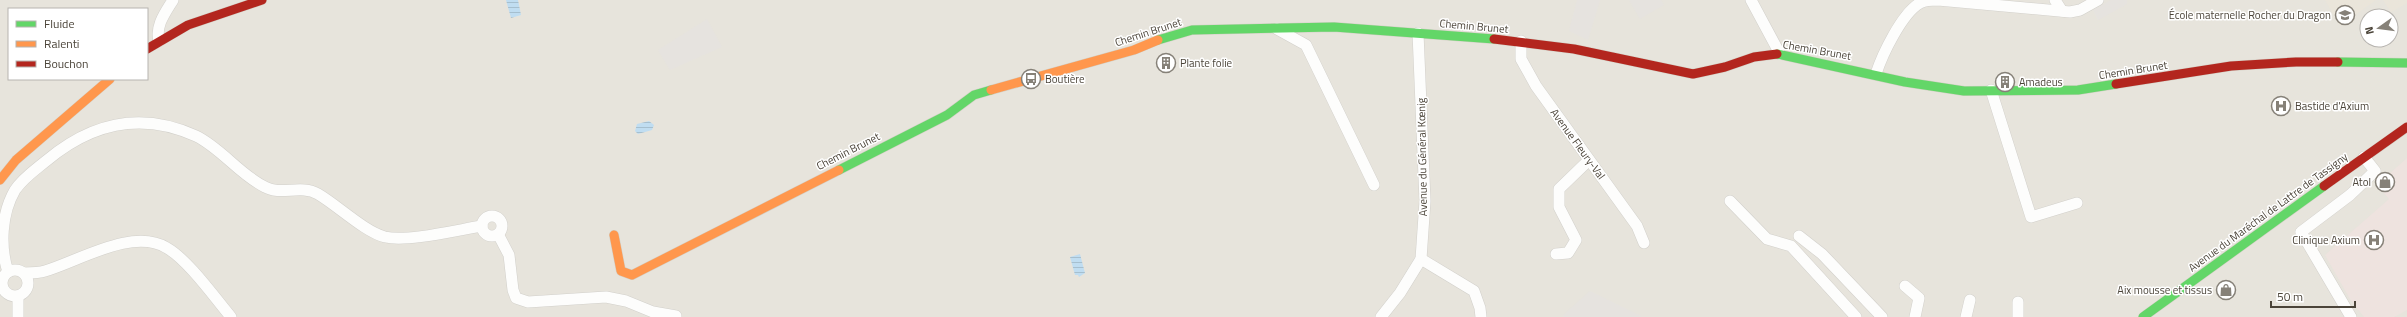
<svg xmlns="http://www.w3.org/2000/svg" width="2407" height="317" viewBox="0 0 2407 317" font-family="'Titillium Web',sans-serif">
	<style>
		.residential { fill: #e7e4dc; fill-rule: evenodd }
		.education { fill: #eae5da }
		.medical { fill: #eee3df }
		.parking { fill: #e6e3df }
		.water { fill: url(#water-rules) }
		.lines { fill: none; stroke-linecap: round; stroke-linejoin: round }
		.street-casing { stroke: #d2d0cb; stroke-width: 12 }
		.fast-casing { stroke: #d3cfc5; stroke-width: 10 }
		.slow-casing { stroke: #d3cfc5; stroke-width: 10 }
		.jam-casing { stroke: #d3cfc5; stroke-width: 10 }
		.street { stroke: #fdfdfc; stroke-width: 11 }
		.fast { stroke: #63d668; stroke-width: 9 }
		.slow { stroke: #ff974d; stroke-width: 9 }
		.jam { stroke: #b3261e; stroke-width: 9 }
		.labels { text-anchor: middle; dominant-baseline: central; stroke-width: 3; stroke-linejoin: round; paint-order: stroke }
		.poi-label { font-size: 11px; fill: #4b4439; stroke: #fff; text-anchor: end }
		.street-label { font-size: 11px; fill: #4b4439; stroke: #fff }
	</style>
	<defs>
		<pattern id="water-rules" width="6" height="5" patternUnits="userSpaceOnUse"><rect width="6" height="5" fill="#c0ddf1"/><path d="M0 2.5h6" fill="none" stroke="#a6bfcf"/></pattern>
	</defs>
	<rect width="100%" height="100%" fill="#f4f2ee"/>
	<!-- residential -->
	<path class="residential" d="M0 0H2407V317H0ZM9 9H147V79H9ZM2367 16H2391V40H2367Z"/>
	<!-- education -->
	<g class="education">
		<polygon points="2325,0 2376,0 2340,26"/>
		<polygon points="2383,0 2407,0 2407,3 2391,12"/>
	</g>
	<!-- medical -->
	<polygon class="medical" points="2407,158 2407,310 2394,317 2364,317 2350,299 2325,255 2389,199 2377,185"/>
	<!-- parking -->
	<g class="parking">
		<polygon points="1577,0 1600,0 1588,40 1569,31"/>
		<polygon points="1629,0 1661,0 1664,5 1640,19"/>
		<polygon points="2111,0 2127,0 2127,4 2098,20 2093,10"/>
		<polygon points="707,19 722,47 670,70 658,50"/>
		<polygon points="1590,291 1641,316 1641,317 1564,317 1563,315"/>
	</g>
	<!-- water -->
	<g class="water">
		<polygon points="506,0 518,0 521,15 511,18"/>
		<polygon points="649,121 654,125 652,130 638,134 635,131 637,124"/>
		<polygon points="1080,254 1085,273 1079,277 1078,275 1075,275 1070,257"/>
	</g>
	<g class="lines">
		<defs>
			<g id="street">
				<polyline points="1751,0 1780,54"/>
				<polyline points="2055,0 2062,11"/>
				<polyline points="1277,29 1306,45 1374,185"/>
				<path d="M159 41C155 26 165 13 173 0"/>
				<polyline points="1521,41 1521,59 1536,86 1637,226 1644,243"/>
				<path d="M1876 74C1882 55 1902 13 1920 3 1925 0 1932 0 1938 0L2070 12 2080 10 2098 0"/>
				<polyline points="1991,90 2031,217 2077,203"/>
				<polyline points="1730,201 1767,239 1791,246 1856,317"/>
				<circle cx="492" cy="226" r="10"/>
				<polyline points="498,234 509,255 513,290 516,298 528,302 606,297 626,301 653,312 676,316"/>
				<polyline points="1799,236 1822,254 1882,317"/>
				<polyline points="1556,254 1568,253 1576,240 1559,207 1559,189 1589,160"/>
				<polyline points="1421,259 1474,291 1480,308 1481,317"/>
				<circle cx="15" cy="283" r="13"/>
				<path d="M8 272C0 247 1 214 15 190 23 178 35 170 46 161 91 123 141 111 196 136 221 148 240 175 265 187 281 196 301 184 318 194 337 205 365 232 385 237 408 242 457 230 482 226"/>
				<path d="M24 273C31 273 39 273 45 271 79 261 133 227 167 248 188 260 215 298 231 317"/>
				<polyline points="1905,286 1919,298 1915,317"/>
				<polyline points="18,296 18,317"/>
				<polyline points="1381,317 1400,293 1421,259 1425,201 1418,33"/>
				<polyline points="1966,317 1970,300"/>
				<polyline points="2018,317 2018,302"/>
				<polyline points="2351,317 2301,232 2350,195 2375,171 2364,157"/>
			</g>
			<g id="fast">
				<polyline points="1158,40 1192,30 1334,27 1494,39"/>
				<polyline points="1777,54 1905,82 1964,91 2078,90 2116,84"/>
				<polyline points="2338,62 2407,63"/>
				<polyline points="839,170 947,115 974,95 991,90"/>
				<polyline points="2143,317 2324,186"/>
			</g>
			<g id="slow">
				<polyline points="991,90 1134,50 1158,40"/>
				<polyline points="0,180 16,160 110,79"/>
				<polyline points="614,235 621,271 632,275 839,170"/>
			</g>
			<g id="jam">
				<polyline points="1494,39 1574,49 1693,74 1725,67 1754,57 1777,54"/>
				<polyline points="147,49 188,25 262,0"/>
				<polyline points="2116,84 2231,66 2296,62 2338,62"/>
				<polyline points="2324,186 2407,127"/>
			</g>
		</defs>
		<!-- street casing -->
		<use href="#street" class="street-casing"/>
		<!-- fast casing -->
		<use href="#fast" class="fast-casing"/>
		<!-- slow casing -->
		<use href="#slow" class="slow-casing"/>
		<!-- jam casing -->
		<use href="#jam" class="jam-casing"/>
		<!-- street -->
		<use href="#street" class="street"/>
		<!-- fast -->
		<use href="#fast" class="fast"/>
		<!-- slow -->
		<use href="#slow" class="slow"/>
		<!-- jam -->
		<use href="#jam" class="jam"/>
	</g>
	<!-- icons -->
	<defs>
		<symbol id="school-ring" viewBox="-11 -11 22 22"><circle r="9.5" fill="#fff" stroke="#868178" stroke-width="1.5"/><path d="M0-5L7-2L0 1L-7-2ZM-4 1L0 2.5L4 1V4Q0 6-4 4Z" fill="#868178"/></symbol>
		<symbol id="building-ring" viewBox="-11 -11 22 22"><circle r="9.5" fill="#fff" stroke="#868178" stroke-width="1.5"/><path d="M-4-6H4V6H1V3H-1V6H-4ZM-2.5-4.3h1.7v1.8h-1.7ZM.8-4.3h1.7v1.8H.8ZM-2.5-1h1.7V.8h-1.7ZM.8-1h1.7V.8H.8Z" fill="#868178"/></symbol>
		<symbol id="bus-ring" viewBox="-11 -11 22 22"><circle r="9.5" fill="#fff" stroke="#868178" stroke-width="1.5"/><path d="M-5-6H5V4H4V6H2V4H-2V6H-4V4H-5ZM-3.5-4V0h7V-4ZM-3.5 1.2v1.5H-2V1.2ZM2 1.2v1.5H3.5V1.2Z" fill="#868178"/></symbol>
		<symbol id="hospital-ring" viewBox="-11 -11 22 22"><circle r="9.5" fill="#fff" stroke="#868178" stroke-width="1.5"/><path d="M-5-5h3v3.5h4V-5h3V5h-3V1.5h-4V5h-3Z" fill="#868178"/></symbol>
		<symbol id="shop-ring" viewBox="-11 -11 22 22"><circle r="9.5" fill="#fff" stroke="#868178" stroke-width="1.5"/><path d="M-5-2.5h2.3a2.7 3.5 0 0 1 5.4 0H5L5.5 6h-11ZM-1.5-2.5h3a1.5 2.3 0 0 0-3 0Z" fill="#868178"/></symbol>
	</defs>
	<g fill-rule="evenodd">
		<use href="#school-ring" x="2334" y="4" width="22" height="22"/>
		<use href="#building-ring" x="1155" y="52" width="22" height="22"/>
		<use href="#bus-ring" x="1020" y="68" width="22" height="22"/>
		<use href="#building-ring" x="1994" y="71" width="22" height="22"/>
		<use href="#hospital-ring" x="2270" y="95" width="22" height="22"/>
		<use href="#shop-ring" x="2374" y="171" width="22" height="22"/>
		<use href="#hospital-ring" x="2363" y="229" width="22" height="22"/>
		<use href="#shop-ring" x="2215" y="279" width="22" height="22"/>
	</g>
	<g class="labels">
		<!-- poi labels -->
		<g class="poi-label">
			<text x="2331" y="15">École maternelle Rocher du Dragon</text>
			<text x="1180" y="63" text-anchor="start">Plante folie</text>
			<text x="1045" y="79" text-anchor="start">Boutière</text>
			<text x="2019" y="82" text-anchor="start">Amadeus</text>
			<text x="2295" y="106" text-anchor="start">Bastide d'Axium</text>
			<text x="2371" y="182">Atol</text>
			<text x="2360" y="240">Clinique Axium</text>
			<text x="2212" y="290">Aix mousse et tissus</text>
		</g>
		<!-- street labels -->
		<g class="street-label">
			<text transform="translate(1474 26) rotate(5)">Chemin Brunet</text>
			<text transform="translate(1148 32) rotate(-18)">Chemin Brunet</text>
			<text transform="translate(1817 50) rotate(10)">Chemin Brunet</text>
			<text transform="translate(2133 70) rotate(-9)">Chemin Brunet</text>
			<text transform="translate(1578 144) rotate(54)">Avenue Fleury-Val</text>
			<text transform="translate(848 151) rotate(-27)">Chemin Brunet</text>
			<text transform="translate(1422 157) rotate(-91)">Avenue du Général Kœnig</text>
			<text transform="translate(2268 212) rotate(-36)">Avenue du Maréchal de Lattre de Tassigny</text>
		</g>
	</g>
	<!-- legend -->
	<rect x="8" y="8" width="140" height="72" fill="#ffffff" stroke="#b7b4b0"/>
	<rect x="16" y="21" width="20" height="6" fill="#63d668" stroke="#b7b4b0"/>
	<text x="44" y="28" font-size="12" fill="#4b4439">Fluide</text>
	<rect x="16" y="41" width="20" height="6" fill="#ff974d" stroke="#b7b4b0"/>
	<text x="44" y="48" font-size="12" fill="#4b4439">Ralenti</text>
	<rect x="16" y="61" width="20" height="6" fill="#b3261e" stroke="#b7b4b0"/>
	<text x="44" y="68" font-size="12" fill="#4b4439">Bouchon</text>
	<!-- north arrow -->
	<g transform="translate(2379 28) rotate(256)"><circle r="19" fill="#ffffff" stroke="#b7b4b0"/>
	<path d="M0-3L7 15L0 10L-7 15Z" fill="#868178"/>
	<text y="-6" font-size="11" font-weight="bold" text-anchor="middle" fill="#4b4439">N</text>
	</g>
	<!-- scale -->
	<path d="M2271 301v6h84v-6" fill="none" stroke="#4b4439" stroke-width="2"/>
	<text x="2277" y="301" font-size="12" fill="#4b4439" stroke="#ffffff" stroke-width="3" paint-order="stroke">50 m</text>
</svg>
